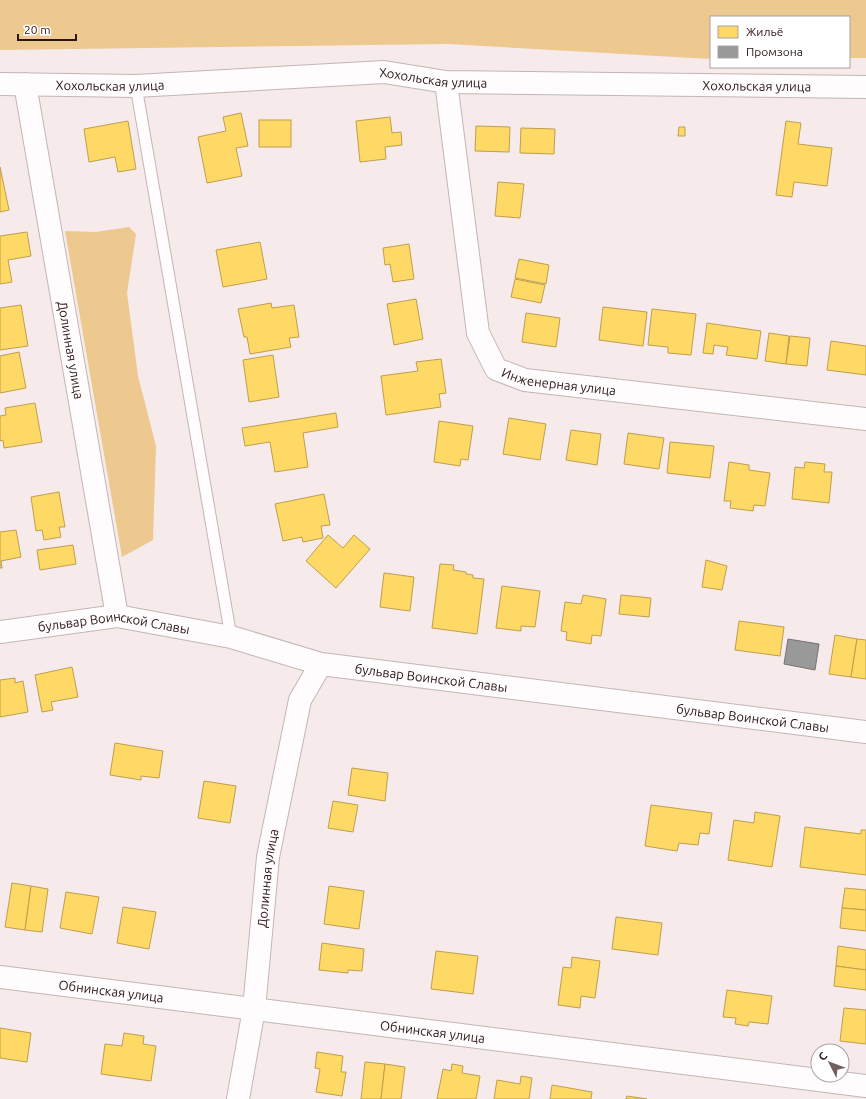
<svg xmlns="http://www.w3.org/2000/svg" width="866" height="1099" viewBox="0 0 866 1099" font-family="Ubuntu,sans-serif">
	<style>
		.green { fill: #edc88f }
		.homes { fill: #ffd966; stroke: #bf9e4e }
		.industry { fill: #999; stroke: #787272 }
		.lines { fill: none; stroke-linecap: round; stroke-linejoin: round }
		.service-casing { stroke: #c4b5b5; stroke-width: 13 }
		.minor-casing { stroke: #c4b5b5; stroke-width: 24 }
		.service { stroke: #fefcfc; stroke-width: 11 }
		.minor { stroke: #fefcfc; stroke-width: 22 }
		.labels { text-anchor: middle; dominant-baseline: central; stroke-width: 4; stroke-linejoin: round; paint-order: stroke }
		.street-label { font-size: 13px; fill: #2b1617; stroke: #fff }
	</style>
	<rect width="100%" height="100%" fill="#f6eaea"/>
	<!-- green -->
	<g class="green">
		<polygon points="0,0 866,0 866,58 849,58 849,17 711,17 711,59 449,44 0,50"/>
		<polygon points="129,227 136,234 127,293 138,376 156,446 153,540 122,557 65,231 96,232"/>
	</g>
	<!-- homes -->
	<g class="homes">
		<polygon points="241,113 248,146 236,148 242,176 207,183 198,137 226,131 223,117"/>
		<polygon points="390,117 392,133 401,132 402,145 385,147 386,159 360,162 356,121"/>
		<rect x="259" y="120" width="32" height="27"/>
		<polygon points="128,121 136,169 118,172 115,157 89,162 84,129"/>
		<polygon points="786,121 801,123 798,144 832,148 827,186 794,182 792,197 776,195"/>
		<polygon points="476,126 510,127 509,152 475,151"/>
		<polygon points="679,127 685,127 685,136 678,136"/>
		<polygon points="521,128 555,129 554,154 520,153"/>
		<polygon points="0,167 9,210 0,212"/>
		<polygon points="498,182 524,184 520,218 495,216"/>
		<polygon points="27,232 31,256 8,260 12,282 0,284 0,236"/>
		<polygon points="260,242 267,279 223,287 216,250"/>
		<polygon points="409,244 414,279 393,282 390,264 385,265 383,248"/>
		<polygon points="519,259 549,265 546,284 515,278"/>
		<polygon points="515,279 545,285 541,303 511,297"/>
		<polygon points="416,299 423,339 394,345 387,304"/>
		<polygon points="271,303 272,308 294,305 299,337 289,338 291,347 250,354 247,337 244,337 238,309"/>
		<polygon points="21,305 28,346 0,350 0,308"/>
		<polygon points="603,307 647,312 643,346 599,340"/>
		<polygon points="652,309 696,314 691,355 668,353 668,347 648,345"/>
		<polygon points="526,313 560,318 556,347 522,342"/>
		<polygon points="707,323 761,331 757,359 726,355 728,347 714,345 713,354 703,353"/>
		<polygon points="769,333 789,336 786,364 765,361"/>
		<polygon points="790,336 810,338 807,366 786,364"/>
		<polygon points="831,341 866,346 866,375 827,370"/>
		<polygon points="19,352 26,388 0,393 0,356"/>
		<polygon points="273,355 279,397 249,402 243,360"/>
		<polygon points="441,359 446,393 439,394 441,407 386,415 381,376 418,371 416,362"/>
		<polygon points="35,403 42,442 4,448 3,440 0,441 0,416 6,415 5,408"/>
		<polygon points="336,413 338,427 303,433 308,467 275,472 270,442 245,446 242,428"/>
		<polygon points="509,418 546,424 540,460 503,454"/>
		<polygon points="439,421 473,426 468,460 461,459 460,466 434,462"/>
		<polygon points="571,430 601,434 597,465 566,460"/>
		<polygon points="628,433 664,438 659,469 624,464"/>
		<polygon points="670,442 714,446 710,478 667,473"/>
		<polygon points="729,462 749,465 749,470 770,473 765,506 754,505 753,511 730,508 731,501 724,501"/>
		<polygon points="805,462 825,464 824,472 832,472 829,503 792,499 795,467 804,468"/>
		<polygon points="59,492 65,527 59,527 61,537 44,540 42,530 36,531 31,497"/>
		<polygon points="324,494 330,525 321,526 323,538 303,542 302,537 283,541 275,504"/>
		<polygon points="16,530 21,557 1,561 2,568 0,568 0,532"/>
		<polygon points="328,535 343,548 354,535 370,549 336,588 306,561"/>
		<polygon points="73,545 76,564 40,570 37,550"/>
		<polygon points="706,560 727,566 722,590 702,587"/>
		<polygon points="440,564 454,565 453,570 466,572 466,574 473,575 473,578 484,579 477,634 432,628"/>
		<polygon points="384,573 414,577 410,611 380,607"/>
		<polygon points="502,586 540,591 535,627 521,626 521,631 496,628"/>
		<polygon points="583,595 606,599 601,636 592,635 591,644 566,640 567,632 561,631 565,602 581,604"/>
		<polygon points="621,595 651,598 649,617 619,614"/>
		<polygon points="739,621 784,627 780,656 735,650"/>
		<polygon points="835,635 857,639 851,677 829,674"/>
		<polygon points="857,639 866,640 866,679 851,677"/>
		<polygon points="72,667 78,697 51,702 53,710 42,712 35,675"/>
		<polygon points="15,678 15,683 23,681 28,712 0,717 0,680"/>
		<polygon points="115,743 163,751 159,778 141,776 141,780 110,775"/>
		<polygon points="352,768 388,773 385,801 348,795"/>
		<polygon points="204,781 236,786 230,823 198,818"/>
		<polygon points="333,801 358,805 353,832 328,828"/>
		<polygon points="651,805 712,813 709,834 700,833 698,845 679,843 677,851 645,846"/>
		<polygon points="755,812 780,816 772,867 728,860 734,820 754,823"/>
		<polygon points="805,827 861,834 861,830 866,830 866,875 800,867"/>
		<polygon points="12,883 31,886 25,930 5,927"/>
		<polygon points="31,886 48,889 42,932 25,930"/>
		<polygon points="329,886 364,891 359,929 324,924"/>
		<polygon points="845,888 866,890 866,910 842,908"/>
		<polygon points="66,892 99,897 92,934 60,928"/>
		<polygon points="123,907 156,912 149,949 117,943"/>
		<polygon points="842,908 866,910 866,931 840,928"/>
		<polygon points="616,917 662,923 658,955 612,949"/>
		<polygon points="322,943 364,949 362,971 348,970 348,973 319,970"/>
		<polygon points="838,946 866,950 866,970 836,966"/>
		<polygon points="436,951 478,956 473,994 431,989"/>
		<polygon points="572,957 600,961 595,998 581,996 580,1008 558,1005 563,967 571,968"/>
		<polygon points="836,966 866,970 866,990 834,986"/>
		<polygon points="727,990 772,996 768,1024 749,1022 748,1026 735,1024 736,1018 723,1017"/>
		<polygon points="844,1008 866,1010 866,1044 840,1041"/>
		<polygon points="0,1028 31,1033 27,1062 0,1058"/>
		<polygon points="124,1033 144,1036 143,1044 156,1046 151,1081 101,1074 105,1044 122,1046"/>
		<polygon points="317,1052 343,1056 341,1072 346,1072 342,1096 316,1092 320,1069 315,1068"/>
		<polygon points="365,1062 385,1064 381,1099 361,1099"/>
		<polygon points="385,1064 405,1067 401,1099 381,1099"/>
		<polygon points="452,1064 463,1066 462,1073 480,1076 476,1099 437,1099 443,1069 451,1071"/>
		<polygon points="521,1076 532,1078 529,1099 494,1099 497,1080 520,1084"/>
		<polygon points="552,1085 592,1092 591,1099 550,1099"/>
		<polygon points="627,1096 647,1099 626,1099"/>
	</g>
	<!-- industry -->
	<polygon class="industry" points="788,639 819,644 815,670 784,664"/>
	<g class="lines">
		<defs>
			<polyline id="service" points="136,86 231,637"/>
			<g id="minor">
				<path id="s1" d="M446 82 478 333 496 369 525 380 866 419"/>
				<path id="s2" d="M0 84 136 86 384 72 446 82 866 87"/>
				<path id="s3" d="M25 84 117 616"/>
				<path id="s4" d="M0 632 117 616 231 637 321 664 866 732"/>
				<path id="s5" d="M0 977 866 1086"/>
				<path id="s6" d="M238 1099 254 1009 268 857 300 700 321 664"/>
			</g>
		</defs>
		<!-- service casing -->
		<use href="#service" class="service-casing"/>
		<!-- minor casing -->
		<use href="#minor" class="minor-casing"/>
		<!-- service -->
		<use href="#service" class="service"/>
		<!-- minor -->
		<use href="#minor" class="minor"/>
	</g>
	<g class="labels">
		<!-- street labels -->
		<g class="street-label">
			<text stroke="none"><textPath href="#s2" startOffset="434">Хохольская улица</textPath></text>
			<text stroke="none"><textPath href="#s2" startOffset="110">Хохольская улица</textPath></text>
			<text stroke="none"><textPath href="#s2" startOffset="758">Хохольская улица</textPath></text>
			<text stroke="none"><textPath href="#s3" startOffset="270">Долинная улица</textPath></text>
			<text stroke="none"><textPath href="#s1" startOffset="358">Инженерная улица</textPath></text>
			<text stroke="none"><textPath href="#s4" startOffset="115">бульвар Воинской Славы</textPath></text>
			<text stroke="none"><textPath href="#s4" startOffset="439">бульвар Воинской Славы</textPath></text>
			<text stroke="none"><textPath href="#s4" startOffset="763">бульвар Воинской Славы</textPath></text>
			<text stroke="none"><textPath href="#s6" startOffset="223">Долинная улица</textPath></text>
			<text stroke="none"><textPath href="#s5" startOffset="112">Обнинская улица</textPath></text>
			<text stroke="none"><textPath href="#s5" startOffset="436">Обнинская улица</textPath></text>
		</g>
	</g>
	<!-- legend -->
	<rect x="710" y="16" width="140" height="52" fill="#ffffff" stroke="#aaa2a2"/>
	<rect x="718" y="26" width="20" height="12" fill="#ffd966" stroke="#aaa2a2"/>
	<text x="746" y="36" font-size="12" fill="#2b1617">Жильё</text>
	<rect x="718" y="46" width="20" height="12" fill="#999999" stroke="#aaa2a2"/>
	<text x="746" y="56" font-size="12" fill="#2b1617">Промзона</text>
	<!-- north arrow -->
	<g transform="translate(830 1063) rotate(312)"><circle r="19" fill="#ffffff" stroke="#aaa2a2"/>
	<path d="M0-3L7 15L0 10L-7 15Z" fill="#726061"/>
	<text y="-6" font-size="11" font-weight="bold" text-anchor="middle" fill="#2b1617">С</text>
	</g>
	<!-- scale -->
	<path d="M18 34v6h58v-6" fill="none" stroke="#2b1617" stroke-width="2"/>
	<text x="24" y="34" font-size="12" fill="#2b1617" stroke="#ffffff" stroke-width="3" paint-order="stroke">20 m</text>
</svg>
